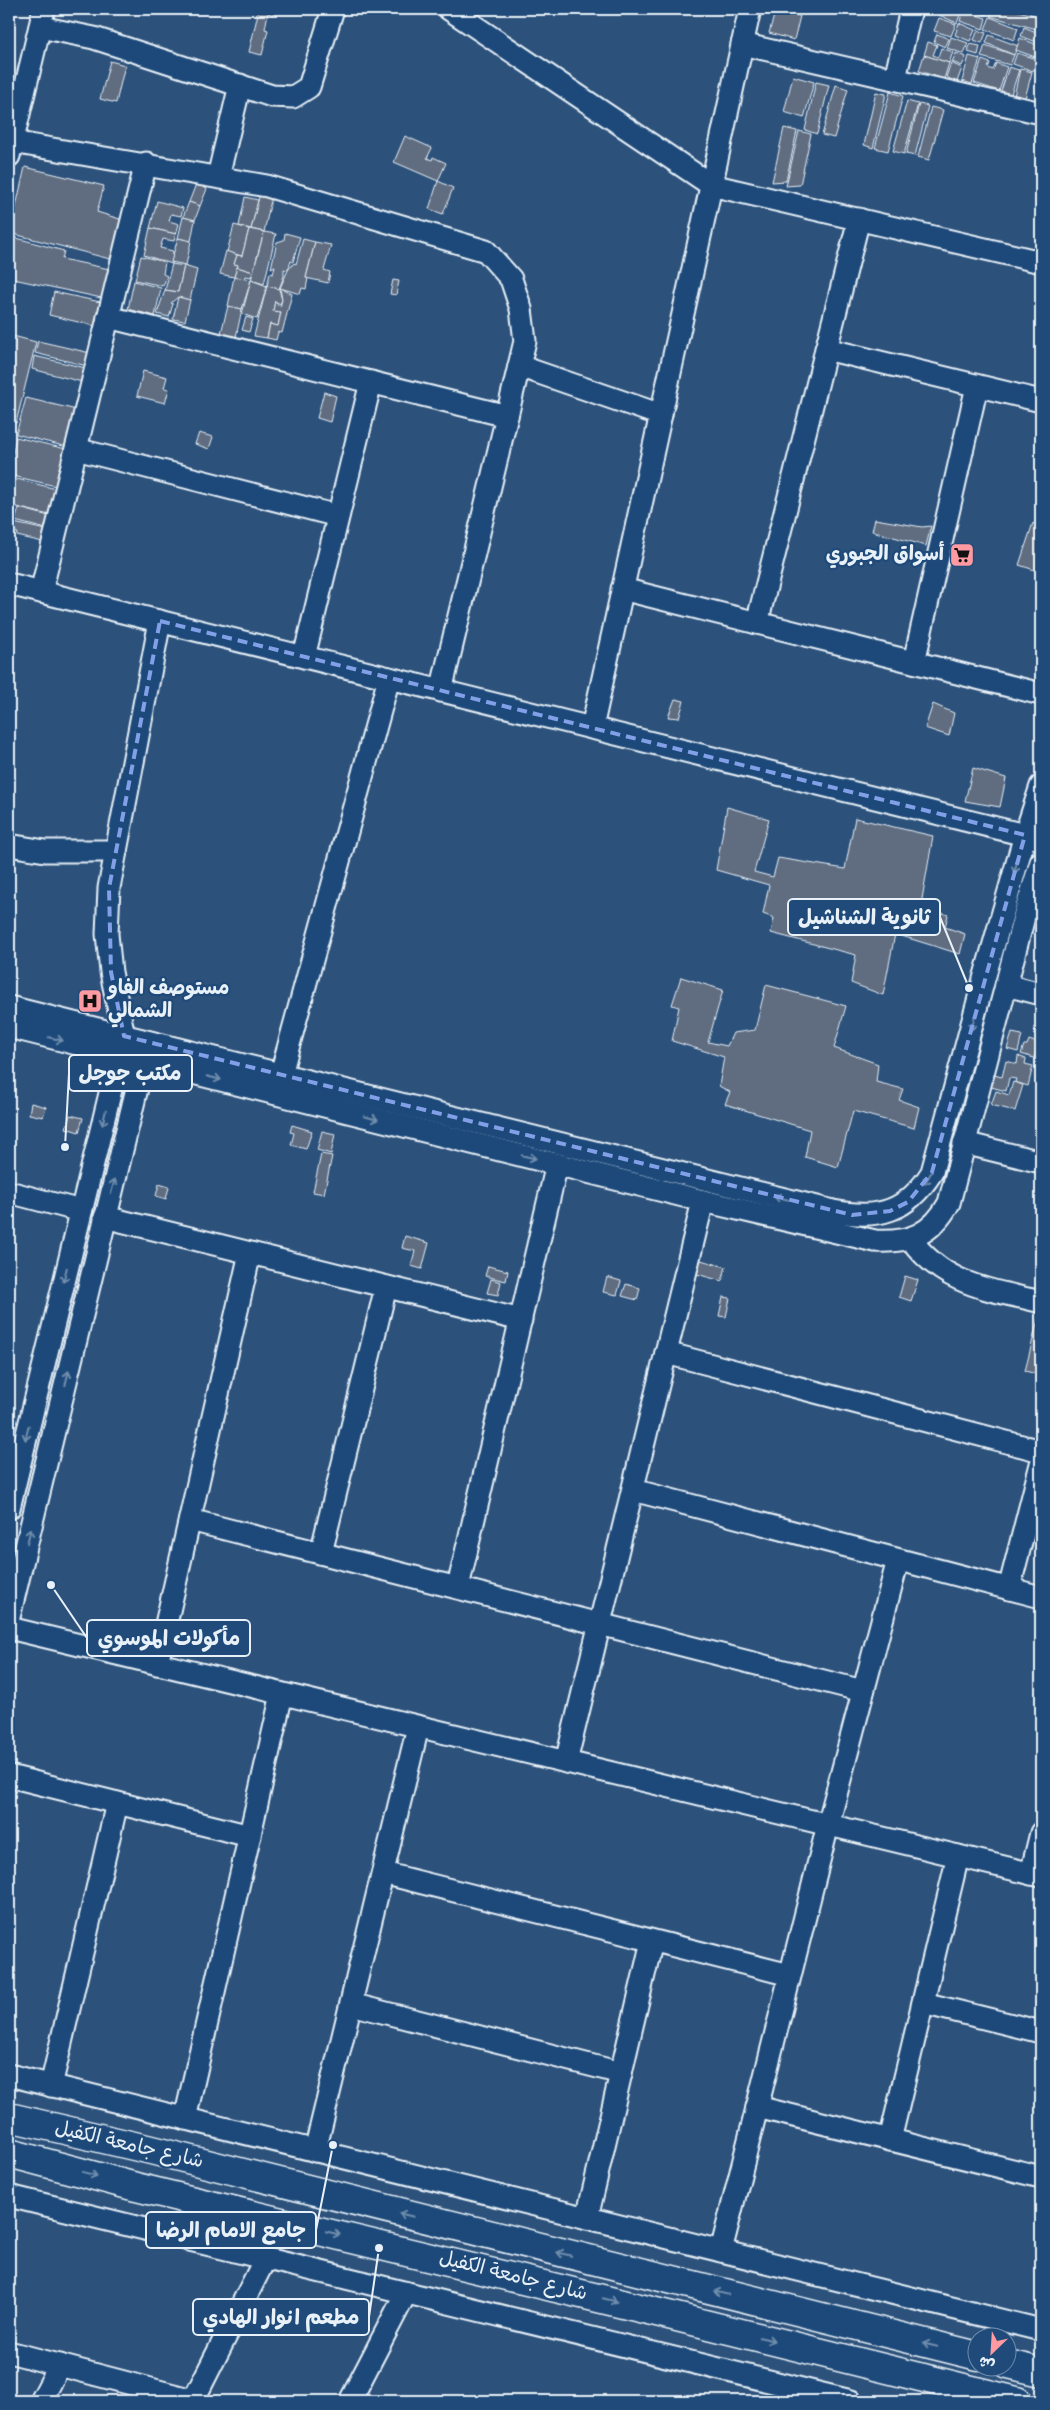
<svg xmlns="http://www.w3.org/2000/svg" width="1050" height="2410" viewBox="0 0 1050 2410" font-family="'Indie Flower','Playpen Sans Arabic',sans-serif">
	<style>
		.building { fill: #606d80; stroke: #e8f1f8 }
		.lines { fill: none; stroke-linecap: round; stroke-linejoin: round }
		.minor-casing { stroke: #e8f1f8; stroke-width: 25 }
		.secondary-casing { stroke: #e8f1f8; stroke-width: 31 }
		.minor { stroke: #1f4a7a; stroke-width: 21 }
		.secondary { stroke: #1f4a7a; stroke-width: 28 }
		.oneway { stroke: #6f8dac }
		.marked { fill: none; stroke: #82a0e8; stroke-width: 4; stroke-dasharray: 10 6; stroke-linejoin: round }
		.labels { text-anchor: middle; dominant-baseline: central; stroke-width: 4.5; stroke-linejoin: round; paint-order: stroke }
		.poi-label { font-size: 20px; font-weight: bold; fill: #e8f1f8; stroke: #1f4a7a; text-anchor: end }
		.street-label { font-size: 20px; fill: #e8f1f8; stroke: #1f4a7a }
		.leader { fill: none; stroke: #e8f1f8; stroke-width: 2 }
		.callout-dot { fill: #e8f1f8; stroke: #1f4a7a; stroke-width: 2 }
		.callout { fill: #1f4a7a; stroke: #e8f1f8; stroke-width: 2 }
		.callout-label { font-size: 21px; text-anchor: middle; font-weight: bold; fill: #e8f1f8 }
	</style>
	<rect width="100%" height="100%" fill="#2c517b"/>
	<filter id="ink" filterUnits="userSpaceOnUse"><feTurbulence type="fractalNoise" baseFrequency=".02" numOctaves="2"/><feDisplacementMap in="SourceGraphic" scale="10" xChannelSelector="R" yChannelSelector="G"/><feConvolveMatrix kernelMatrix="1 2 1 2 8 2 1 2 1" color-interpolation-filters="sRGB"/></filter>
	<g filter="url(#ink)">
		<!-- building -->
		<g class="building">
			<polygon points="65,9 89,9 87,14"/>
			<polygon points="259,9 275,9 273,15 268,13 265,29 268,30 262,55 249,52"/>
			<polygon points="776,9 800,16 794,40 769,33"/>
			<polygon points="941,9 953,9 961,12 957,23 939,15"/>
			<polygon points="963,9 988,9 987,15"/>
			<polygon points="992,9 1011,9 1041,17 1040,30 990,16"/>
			<polygon points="963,11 986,18 983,29 960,21"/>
			<polygon points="990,17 1018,28 1014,40 985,29"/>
			<polygon points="939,18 956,24 951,36 934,31"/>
			<polygon points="959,23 975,30 970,41 955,35"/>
			<polygon points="1024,27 1041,34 1039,43 1021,36"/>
			<polygon points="978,30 986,33 982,43 974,40"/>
			<polygon points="937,34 949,39 945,47 934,42"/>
			<polygon points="989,35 1018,46 1014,55 986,43"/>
			<polygon points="951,37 968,43 964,54 947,48"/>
			<polygon points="1020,38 1040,46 1035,57 1016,50"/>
			<polygon points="928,42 937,45 933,55 938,57 941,48 953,52 949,63 924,55"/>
			<polygon points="970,44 980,46 978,55 968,52"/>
			<polygon points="985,45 1014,55 1010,65 981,57"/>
			<polygon points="956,53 966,57 962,66 952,62"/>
			<polygon points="1017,53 1037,59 1033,71 1013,64"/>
			<polygon points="924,55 949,63 944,79 919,71"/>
			<polygon points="969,56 980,59 972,84 962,81"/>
			<polygon points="982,60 990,63 988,68 993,70 996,63 1007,67 999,91 974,83"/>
			<polygon points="110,61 125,65 116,103 100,99"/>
			<polygon points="951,63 962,68 957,82 946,77"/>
			<polygon points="1009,67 1019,70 1011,94 1001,91"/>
			<polygon points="1020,69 1032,72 1025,98 1014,96"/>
			<polygon points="793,76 814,82 804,118 784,112"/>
			<polygon points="816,82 829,85 817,134 805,130"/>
			<polygon points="836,85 848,89 834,138 822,135"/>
			<polygon points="876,92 886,94 873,148 864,145"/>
			<polygon points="890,92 903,96 888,151 875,148"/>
			<polygon points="907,101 918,104 904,154 893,151"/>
			<polygon points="919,104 928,106 915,156 906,154"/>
			<polygon points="931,107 943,110 929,160 918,157"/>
			<polygon points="784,128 797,131 786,181 772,182"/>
			<polygon points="799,131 811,134 800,185 786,186"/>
			<polygon points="405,136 432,148 427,158 432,160 433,157 446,163 438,181 394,162"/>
			<polygon points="25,167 104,186 97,212 123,220 110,259 10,233"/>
			<polygon points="438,181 453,188 443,214 429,209"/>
			<polygon points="196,184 207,189 200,206 189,202"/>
			<polygon points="260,193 272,196 264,232 251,229"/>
			<polygon points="245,197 258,200 251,229 239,226"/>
			<polygon points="157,201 183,208 181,216 171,214 169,221 179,224 176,234 150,228"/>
			<polygon points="189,202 200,206 195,220 183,217"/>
			<polygon points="183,217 195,220 191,241 178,238"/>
			<polygon points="234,225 249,229 242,256 227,252"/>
			<polygon points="150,228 176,234 174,241 163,239 160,248 173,251 172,264 144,255"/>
			<polygon points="249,229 264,232 253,272 237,267 238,265 234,264 237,255 242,256"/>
			<polygon points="264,232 276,234 264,284 251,280"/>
			<polygon points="285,233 300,237 293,262 291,261 288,270 284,269 284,276 279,289 267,286 270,273 273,274 275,266 271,268 277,242 284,240"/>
			<polygon points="9,236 64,251 62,259 114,270 106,299 9,278"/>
			<polygon points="178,238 191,241 186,265 171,262"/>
			<polygon points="303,239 315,242 306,278 308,278 306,289 302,288 300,294 280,288 288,270 294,263 296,264"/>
			<polygon points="315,242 331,245 324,270 330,272 328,283 306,278"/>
			<polygon points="226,251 237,255 234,264 238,265 234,277 220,274"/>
			<polygon points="141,256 165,262 163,274 167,276 163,286 135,280"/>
			<polygon points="172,264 184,266 178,292 165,290"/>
			<polygon points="184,266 197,270 190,300 178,297 171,303 173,304 169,317 157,314 165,290 178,292"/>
			<polygon points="237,267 253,272 251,277 245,276 244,279 234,277"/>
			<polygon points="234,277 251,280 242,309 228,306"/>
			<polygon points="251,280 267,286 257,319 242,314"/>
			<polygon points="393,280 399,281 396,295 390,294"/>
			<polygon points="134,281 161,288 155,316 128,309"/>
			<polygon points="267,286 279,289 282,300 280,304 275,301 273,311 281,312 278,326 270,324 267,338 254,336"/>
			<polygon points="280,288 292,294 282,333 278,332 276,340 267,338 270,324 278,326 281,312 273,311 275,301 280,307 282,300"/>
			<polygon points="54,292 105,303 99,327 49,315"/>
			<polygon points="178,297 190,300 185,321 173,319"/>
			<polygon points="228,306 242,309 236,337 221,333"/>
			<polygon points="246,317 253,319 249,332 242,330"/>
			<polygon points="9,335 36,342 16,423 9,421"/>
			<polygon points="38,341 95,354 91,367 35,353"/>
			<polygon points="34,356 90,369 86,383 32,369"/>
			<polygon points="143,371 167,377 164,388 169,389 165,403 137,396"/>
			<polygon points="324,392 336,396 330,422 317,418"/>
			<polygon points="26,398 81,411 71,448 16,434"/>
			<polygon points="199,433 213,437 209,449 195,444"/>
			<polygon points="16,437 70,450 60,487 9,475"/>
			<polygon points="9,477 60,490 53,516 9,505"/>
			<polygon points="19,508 49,516 46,529 15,521"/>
			<polygon points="875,519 922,527 931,526 926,546 872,531"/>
			<polygon points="9,522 51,531 47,543 17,536 18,533 9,531"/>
			<polygon points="1033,523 1041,526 1041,572 1019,565"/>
			<polygon points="675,699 684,701 679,718 668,717"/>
			<polygon points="933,704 954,713 949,736 925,728"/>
			<polygon points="973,768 1006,778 1000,807 965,801"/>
			<polygon points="727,807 769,819 754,872 773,877 778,858 845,869 855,818 933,836 921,905 948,915 945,927 965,934 960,954 895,934 883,995 851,983 856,955 771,933 774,918 763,914 769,885 716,870"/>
			<polygon points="681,977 723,990 708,1042 727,1046 733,1033 755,1030 766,985 846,1006 834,1048 878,1064 876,1082 903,1089 899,1100 919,1107 914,1128 853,1111 838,1167 805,1157 810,1130 725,1104 730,1092 719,1086 724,1057 672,1041 679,1007 672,1005"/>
			<polygon points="1012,1033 1022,1035 1018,1052 1007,1049"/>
			<polygon points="1029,1040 1038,1043 1034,1058 1021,1054 1024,1045 1027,1045"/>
			<polygon points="1018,1056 1026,1059 1025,1064 1033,1066 1028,1086 1015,1082 1016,1079 1009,1078 1006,1091 991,1087 994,1075 1002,1077 1006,1061 1017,1064"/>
			<polygon points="1013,1082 1023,1085 1015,1111 991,1105 996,1091 1009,1095"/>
			<polygon points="31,1103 46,1107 43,1117 29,1114"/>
			<polygon points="70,1115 83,1118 79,1132 66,1128"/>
			<polygon points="292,1125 312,1131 306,1149 291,1145 294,1133 290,1132"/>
			<polygon points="322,1131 335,1134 331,1154 317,1150"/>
			<polygon points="321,1154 332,1156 324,1194 313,1192"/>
			<polygon points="159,1184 169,1187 166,1199 156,1196"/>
			<polygon points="405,1236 429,1243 422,1269 411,1266 415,1251 402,1248"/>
			<polygon points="697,1259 726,1267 722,1281 693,1273"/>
			<polygon points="488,1266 508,1271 506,1281 485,1276"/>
			<polygon points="905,1276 918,1280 911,1301 899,1297"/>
			<polygon points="607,1277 621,1281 617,1295 603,1292"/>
			<polygon points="491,1279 501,1282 498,1295 487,1293"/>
			<polygon points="626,1284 640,1288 637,1300 622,1296"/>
			<polygon points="723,1297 730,1298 726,1317 719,1316"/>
			<polygon points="1038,1319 1041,1320 1041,1375 1025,1371"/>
		</g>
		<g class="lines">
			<defs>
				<g id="minor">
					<polyline points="449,9 711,185 1041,262"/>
					<polyline points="40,27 94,38 272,96 293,97 309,87 333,9"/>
					<polyline points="742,44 1041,113"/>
					<polyline points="895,79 911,9"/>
					<polyline points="12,142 267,186 486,251 511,279 521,309 525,341 441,691"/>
					<polyline points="9,156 44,9"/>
					<polyline points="218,177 240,85"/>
					<polyline points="108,317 507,416"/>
					<polyline points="826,349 1041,401"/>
					<polyline points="519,366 661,415"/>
					<polyline points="76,449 338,516"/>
					<polyline points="9,584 1041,839"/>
					<polyline points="622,589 1041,694"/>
					<polyline points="41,592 146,163"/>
					<polyline points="757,623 859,219"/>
					<polyline points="304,657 371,382"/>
					<polyline points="914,662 977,386"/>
					<polyline points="592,728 750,9"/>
					<polyline points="9,845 45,851 116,851"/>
					<polyline points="1006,985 1041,994"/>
					<path d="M9 1007 833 1211C878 1220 907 1212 932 1172L984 979 1025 835 1041 786"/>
					<path d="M9 1027 703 1201 875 1241C910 1243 932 1234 949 1203L1025 913 1041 862"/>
					<polyline points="281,1074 389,678"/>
					<polyline points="964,1143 1041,1162"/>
					<polyline points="9,1192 81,1211"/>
					<polyline points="105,1217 521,1320"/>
					<path d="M910 1238C944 1286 989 1289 1041 1302"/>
					<polyline points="666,1353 1041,1451"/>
					<polyline points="633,1490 1041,1597"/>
					<polyline points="9,1508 124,1036 111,972 107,934 109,888 160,621"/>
					<polyline points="190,1520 863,1691"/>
					<polyline points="321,1553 386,1287"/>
					<polyline points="458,1587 557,1164"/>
					<polyline points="1009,1589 1041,1464"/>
					<polyline points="9,1617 147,1047"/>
					<polyline points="9,1628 1041,1876"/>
					<polyline points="157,1664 250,1253"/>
					<polyline points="566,1762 703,1201"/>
					<polyline points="9,1776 250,1836"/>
					<polyline points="383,1873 790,1975"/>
					<polyline points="1031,1874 1041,1833"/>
					<polyline points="923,2003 1041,2032"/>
					<polyline points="351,2004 621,2073"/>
					<polyline points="9,2075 1041,2330"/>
					<polyline points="51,2086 117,1803"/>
					<polyline points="757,2107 1041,2177"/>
					<polyline points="185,2119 282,1694"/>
					<polyline points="890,2140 958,1856"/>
					<polyline points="315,2151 418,1727"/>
					<polyline points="9,2196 851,2401"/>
					<polyline points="587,2218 652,1941"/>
					<polyline points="721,2251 828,1825 898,1560"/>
					<polyline points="9,2352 193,2400"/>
					<polyline points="41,2401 60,2365"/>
					<polyline points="193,2401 265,2259"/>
					<polyline points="350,2401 406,2293"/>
				</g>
				<g id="secondary">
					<polyline points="9,2117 147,2149 978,2356"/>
					<polyline points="9,2153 136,2187 656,2312 1017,2401"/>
					<polyline points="1008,2364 1041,2372"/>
				</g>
			</defs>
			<!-- minor casing -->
			<use href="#minor" class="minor-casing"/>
			<!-- secondary casing -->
			<use href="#secondary" class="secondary-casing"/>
			<!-- minor -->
			<use href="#minor" class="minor"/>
			<!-- secondary -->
			<use href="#secondary" class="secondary"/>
		</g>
		<!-- one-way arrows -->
		<defs><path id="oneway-shaft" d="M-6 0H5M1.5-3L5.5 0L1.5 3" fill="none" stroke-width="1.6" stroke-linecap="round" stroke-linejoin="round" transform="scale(1.25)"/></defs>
		<g class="oneway">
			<use href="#oneway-shaft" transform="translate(1016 866) rotate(106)"/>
			<use href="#oneway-shaft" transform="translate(973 1023) rotate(105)"/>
			<use href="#oneway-shaft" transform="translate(56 1039) rotate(14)"/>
			<use href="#oneway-shaft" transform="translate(214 1078) rotate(14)"/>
			<use href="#oneway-shaft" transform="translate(104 1118) rotate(104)"/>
			<use href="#oneway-shaft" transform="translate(371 1118) rotate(14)"/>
			<use href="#oneway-shaft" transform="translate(529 1157) rotate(14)"/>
			<use href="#oneway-shaft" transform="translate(928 1178) rotate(121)"/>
			<use href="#oneway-shaft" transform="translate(113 1186) rotate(-76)"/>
			<use href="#oneway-shaft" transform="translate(781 1198) rotate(-166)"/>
			<use href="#oneway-shaft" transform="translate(65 1275) rotate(104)"/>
			<use href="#oneway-shaft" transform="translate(67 1378) rotate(-77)"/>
			<use href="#oneway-shaft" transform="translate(27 1433) rotate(104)"/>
			<use href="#oneway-shaft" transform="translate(29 1536) rotate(-76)"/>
			<use href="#oneway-shaft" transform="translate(90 2174) rotate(15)"/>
			<use href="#oneway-shaft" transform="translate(406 2215) rotate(-166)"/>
			<use href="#oneway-shaft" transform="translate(333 2233) rotate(14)"/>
			<use href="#oneway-shaft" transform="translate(564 2254) rotate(-166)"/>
			<use href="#oneway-shaft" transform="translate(721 2293) rotate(-166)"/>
			<use href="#oneway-shaft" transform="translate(610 2300) rotate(14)"/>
			<use href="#oneway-shaft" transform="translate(767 2339) rotate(14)"/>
			<use href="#oneway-shaft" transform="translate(930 2345) rotate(-166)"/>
		</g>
	</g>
	<!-- marked area -->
	<path class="marked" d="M160 621 1025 835 932 1172 908 1202 890 1211 852 1215 124 1036 111 972 109 888Z"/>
	<!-- icons -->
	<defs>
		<symbol id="supermarket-square" viewBox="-11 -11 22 22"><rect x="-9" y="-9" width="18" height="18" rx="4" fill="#ff9aa2" stroke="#1f4a7a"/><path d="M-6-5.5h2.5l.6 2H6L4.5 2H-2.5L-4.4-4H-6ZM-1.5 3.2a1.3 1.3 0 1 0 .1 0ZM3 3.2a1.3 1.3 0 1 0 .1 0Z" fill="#111"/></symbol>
		<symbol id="hospital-square" viewBox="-11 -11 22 22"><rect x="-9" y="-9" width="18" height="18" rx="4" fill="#ff9aa2" stroke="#1f4a7a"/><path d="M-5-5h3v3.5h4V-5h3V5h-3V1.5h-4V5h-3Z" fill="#111"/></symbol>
	</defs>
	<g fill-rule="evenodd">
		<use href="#supermarket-square" x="948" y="541" width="28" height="28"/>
		<use href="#hospital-square" x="76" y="987" width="28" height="28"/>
	</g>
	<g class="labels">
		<!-- poi labels -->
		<g class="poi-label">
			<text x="944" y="555">أسواق الجبوري</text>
			<text x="108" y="989" text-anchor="start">مستوصف الفاو<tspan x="108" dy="23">الشمالي</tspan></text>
		</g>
		<!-- street labels -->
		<g class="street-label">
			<text transform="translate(129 2146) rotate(13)">شارع جامعة الكفيل</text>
			<text transform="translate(513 2277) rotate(14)">شارع جامعة الكفيل</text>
		</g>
	</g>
	<!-- callouts -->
	<path class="leader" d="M969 988L940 917M65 1147L69 1073M51 1585L87 1638M333 2145L316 2230M379 2248L369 2317"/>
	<g class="callout-dot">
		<circle cx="969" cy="988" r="5"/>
		<circle cx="65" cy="1147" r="5"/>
		<circle cx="51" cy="1585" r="5"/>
		<circle cx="333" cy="2145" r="5"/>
		<circle cx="379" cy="2248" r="5"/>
	</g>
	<g class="callout">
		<rect x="788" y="899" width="152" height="36" rx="5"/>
		<rect x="69" y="1055" width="123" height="36" rx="5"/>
		<rect x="87" y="1620" width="163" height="36" rx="5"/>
		<rect x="146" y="2212" width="170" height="36" rx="5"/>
		<rect x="193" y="2299" width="176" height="36" rx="5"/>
	</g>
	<g class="callout-label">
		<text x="864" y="924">ثانوية الشناشيل</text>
		<text x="130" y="1080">مكتب جوجل</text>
		<text x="169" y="1645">مأكولات الموسوي</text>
		<text x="231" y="2237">جامع الامام الرضا</text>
		<text x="281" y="2324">مطعم انوار الهادي</text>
	</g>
	<!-- margin -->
	<rect width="1050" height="2410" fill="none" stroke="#1f4a7a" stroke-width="30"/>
	<rect x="15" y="15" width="1020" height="2380" fill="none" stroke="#e8f1f8" stroke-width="2" filter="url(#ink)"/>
	<!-- north arrow -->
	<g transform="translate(992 2352) rotate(205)"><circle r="24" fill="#1f4a7a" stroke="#6f8dac"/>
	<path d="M0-4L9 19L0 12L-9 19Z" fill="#ff9aa2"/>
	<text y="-8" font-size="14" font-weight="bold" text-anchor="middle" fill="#e8f1f8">ش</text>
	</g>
</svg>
